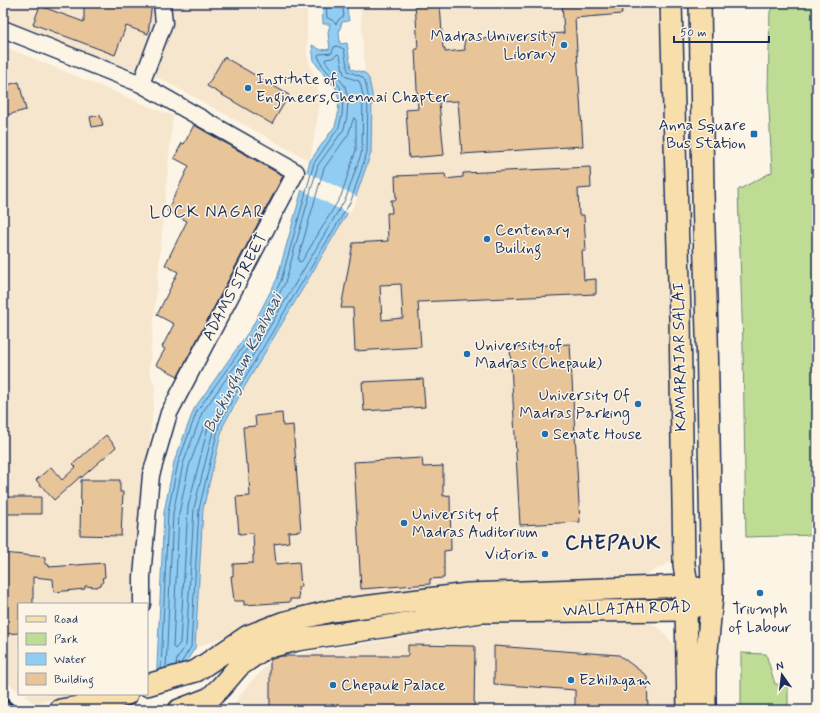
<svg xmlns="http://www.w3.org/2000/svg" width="820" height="713" viewBox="0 0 820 713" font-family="Mynerve,sans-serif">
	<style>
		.built { fill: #f6e6ce }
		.green { fill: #bfdc94; stroke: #6d8679 }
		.water { fill: #91cdf2; stroke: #628eb7 }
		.pier { fill: #fcf5e5 }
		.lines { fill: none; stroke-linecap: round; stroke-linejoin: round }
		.shore { stroke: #4a6e99; stroke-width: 1 }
		.building { fill: #e8c499; stroke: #1b2f5e; fill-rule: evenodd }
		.minor-casing { stroke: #1b2f5e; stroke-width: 19 }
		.major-casing { stroke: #1b2f5e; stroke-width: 24 }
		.minor { stroke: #fcf5e5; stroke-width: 16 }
		.major { stroke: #f8deab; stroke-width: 21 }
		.rail { stroke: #1b2f5e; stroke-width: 3 }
		.poi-dot { fill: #1f6fb2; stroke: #fcf5e5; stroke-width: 1.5 }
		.labels { text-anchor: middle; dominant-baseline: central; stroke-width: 3; stroke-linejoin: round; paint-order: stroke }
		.poi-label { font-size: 16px; fill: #1b2f5e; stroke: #fcf5e5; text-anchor: start }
		.street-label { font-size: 16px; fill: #1b2f5e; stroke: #fcf5e5 }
		.neighbourhood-label { font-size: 17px; letter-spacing: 1px; fill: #1b2f5e; stroke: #fcf5e5 }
		.water-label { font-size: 17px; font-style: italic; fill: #385683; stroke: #fcf5e5 }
		.district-label { font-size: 20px; font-weight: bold; letter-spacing: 1px; fill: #1b2f5e; stroke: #fcf5e5 }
	</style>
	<rect width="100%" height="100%" fill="#fcf5e5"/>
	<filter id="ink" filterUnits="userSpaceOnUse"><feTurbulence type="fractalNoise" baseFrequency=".025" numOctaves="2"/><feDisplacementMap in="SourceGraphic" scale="8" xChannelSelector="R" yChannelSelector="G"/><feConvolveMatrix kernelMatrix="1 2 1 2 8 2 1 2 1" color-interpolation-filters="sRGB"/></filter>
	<g filter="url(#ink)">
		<!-- built -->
		<g class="built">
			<polygon points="3,3 307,3 307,55 321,98 310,161 159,78 3,24"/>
			<polygon points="360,3 657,3 660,40 670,317 671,562 633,581 471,582 338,603 285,614 195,648 203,509 223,426 242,391 354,202 369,80 365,73"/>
			<polygon points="3,46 173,116 149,370 155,387 135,604 19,604 19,691 3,679"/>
			<polygon points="641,618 662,630 677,649 679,710 230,710 247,686 270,662 311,652 480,625"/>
			<polygon points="22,694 80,694 34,703"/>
		</g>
		<!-- green -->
		<g class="green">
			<polygon points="778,3 817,3 817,535 746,537 743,347 738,190 772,172 768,88 770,11"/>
			<polygon points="741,653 766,654 775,684 788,685 788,710 741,710"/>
		</g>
		<!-- water -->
		<polygon class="water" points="322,3 346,3 349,21 342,22 339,32 340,44 347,43 351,69 365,73 369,79 372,94 371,153 354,202 242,391 223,426 203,509 195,648 155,710 164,512 174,462 194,409 252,327 277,279 310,161 335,126 338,115 339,100 336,88 324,75 314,61 312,45 321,50 330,49 328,33 330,24 323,24"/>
		<!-- pier -->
		<g class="pier">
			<polygon points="305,171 358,197 349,214 300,189"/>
			<polygon points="187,662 188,710 153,710 155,673"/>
		</g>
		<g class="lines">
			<!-- shore -->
			<g class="shore">
				<polyline points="326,3 327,18 332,20 336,24 339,19 344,16 342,3"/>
				<polygon points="354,118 356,120 356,150 341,196 302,261 299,262 298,259 324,168 348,135"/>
				<polygon points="206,424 208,427 188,507 180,643 175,649 173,647 179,513 189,466 204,426"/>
				<polyline points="166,668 173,513 183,464 202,413 259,332 285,283 318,165 344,129 347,116 348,100 345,86 325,61 326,59 332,58 338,54 340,56 344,74 347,77 359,81 360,83 363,95 362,151 346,198 234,387 215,423 194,508 186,645 177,659 176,665"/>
				<polyline points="161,669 168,512 178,463 197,411 255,330 281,281 314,163 339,127 342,115 343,100 340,87 322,65 318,56 319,54 332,53 334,47 337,46 344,49 348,71 362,77 365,81 368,95 367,152 351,201 238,389 219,425 199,509 191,647 181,663"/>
			</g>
		</g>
		<!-- building -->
		<g class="building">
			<polygon points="84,3 152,3 148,34 126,26 115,55 33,24 40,6 84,22"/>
			<polygon points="415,3 440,3 443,48 445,48 445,52 465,50 464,40 564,33 562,3 621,3 622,14 575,18 583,146 462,154 458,101 439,102 444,155 409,158 406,110 418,109 415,49 418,49"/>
			<polygon points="224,57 289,95 272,124 207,86"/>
			<polygon points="19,82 26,110 3,116 3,86"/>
			<polygon points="100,115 103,125 92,127 90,117"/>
			<polygon points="194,125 283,176 178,376 156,365 165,349 162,347 174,324 157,315 178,272 165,265 187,221 167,211 189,166 174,158 182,143 184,144"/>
			<path d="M590 167 591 188 578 189 579 215H584L586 251H582L584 280 596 279V294L418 302 421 347 355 351 353 308H341L353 243 388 241 387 213H392L391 200H396L395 176 445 174 446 179 463 177V173ZM401 284 403 318 382 320 380 285Z"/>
			<polygon points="570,344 580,522 520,525 510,347"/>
			<polygon points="423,379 425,407 364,411 362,382"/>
			<polygon points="282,413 283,426 293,425 301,531 288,532 289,542 274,544 276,564 299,562 301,587 298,587 299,599 290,599 290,602 244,605 244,601 234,601 231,576 233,576 233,564 253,563 253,555 254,555 253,533 239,534 236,497 250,496 248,464 246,464 243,427 256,426 255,416"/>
			<polygon points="106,435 116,447 81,478 81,476 54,500 36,480 51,467 62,480 76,467 73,464"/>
			<polygon points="422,458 423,467 443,466 443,496 450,495 451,550 444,551 444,578 430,579 430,584 361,589 354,462"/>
			<polygon points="81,480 120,480 120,492 123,492 121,536 80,535"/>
			<rect x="3" y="497" width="38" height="17"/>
			<polygon points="3,553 45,557 45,564 49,565 49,567 104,563 105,577 102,578 103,581 101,585 96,587 85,586 85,589 54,592 53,579 33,577 33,604 19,604 19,633 3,634"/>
			<polygon points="408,645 475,646 474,710 270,710 270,660 281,656 408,656"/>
			<polygon points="494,646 619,655 647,676 648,710 575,710 575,690 494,684"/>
		</g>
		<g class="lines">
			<defs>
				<g id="minor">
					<polyline points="3,29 141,84 296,172 169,413 151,475 142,577 142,604"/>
					<polyline points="141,84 164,23 162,3"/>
				</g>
				<g id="major">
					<polyline points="671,3 680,317 684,564 687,586 686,610 688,710"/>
					<polyline points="700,3 703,193 707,334 712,596 705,672 705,710"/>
					<polyline points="147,685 196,671 248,636 282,623 331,611 468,594 687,586 705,590 712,596 707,602 686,610 481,612 297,640 265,648 239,666 221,687 210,698 179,710"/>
					<polyline points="60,710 106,702 127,694"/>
				</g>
			</defs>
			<!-- minor casing -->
			<use href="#minor" class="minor-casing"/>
			<!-- major casing -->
			<use href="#major" class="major-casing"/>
			<!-- minor -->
			<use href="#minor" class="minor"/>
			<!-- major -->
			<use href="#major" class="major"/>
			<!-- rail -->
			<polyline class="rail" points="3,697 18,710"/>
		</g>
	</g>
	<!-- markers -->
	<g class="poi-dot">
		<circle cx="564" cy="45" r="4"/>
		<circle cx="248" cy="88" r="4"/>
		<rect x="750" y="130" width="8" height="8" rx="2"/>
		<circle cx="487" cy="239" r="4"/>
		<circle cx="467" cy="354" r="4"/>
		<circle cx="638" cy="404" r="4"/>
		<circle cx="545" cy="434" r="4"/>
		<circle cx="404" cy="523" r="4"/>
		<circle cx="545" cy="554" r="4"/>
		<circle cx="760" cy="593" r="4"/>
		<circle cx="571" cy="680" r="4"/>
		<circle cx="333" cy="685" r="4"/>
	</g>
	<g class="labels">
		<!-- poi labels -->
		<g class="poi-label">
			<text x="556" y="36" text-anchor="end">Madras University<tspan x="556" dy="18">Library</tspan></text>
			<text x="256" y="79">Institute of<tspan x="256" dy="18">Engineers,Chennai Chapter</tspan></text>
			<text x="746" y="125" text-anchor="end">Anna Square<tspan x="746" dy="18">Bus Station</tspan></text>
			<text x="495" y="230">Centenary<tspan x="495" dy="18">Builing</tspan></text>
			<text x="475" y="345">University of<tspan x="475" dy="18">Madras (Chepauk)</tspan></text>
			<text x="630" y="395" text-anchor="end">University Of<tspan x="630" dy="18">Madras Parking</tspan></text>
			<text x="553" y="434">Senate House</text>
			<text x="412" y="514">University of<tspan x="412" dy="18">Madras Auditorium</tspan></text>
			<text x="537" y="554" text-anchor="end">Victoria</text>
			<text x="760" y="609" text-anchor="middle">Triumph<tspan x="760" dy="18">of Labour</tspan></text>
			<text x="579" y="680">Ezhilagam</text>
			<text x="341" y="685">Chepauk Palace</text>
		</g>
		<!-- street labels -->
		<g class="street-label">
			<text transform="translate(235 287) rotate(-62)">ADAMS STREET</text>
			<text transform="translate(680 357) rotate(-91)">KAMARAJAR SALAI</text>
			<text transform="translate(627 609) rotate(-2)">WALLAJAH ROAD</text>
		</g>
		<!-- neighbourhood labels -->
		<g class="neighbourhood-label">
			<text x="207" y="212">LOCK NAGAR</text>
		</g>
		<!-- water labels -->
		<g class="water-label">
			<text transform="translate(243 363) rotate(-63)">Buckingham Kaalvaai</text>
		</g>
		<!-- district labels -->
		<g class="district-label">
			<text x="613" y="543">CHEPAUK</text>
		</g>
	</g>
	<!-- margin -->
	<rect width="820" height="713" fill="none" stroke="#fcf5e5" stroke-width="16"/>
	<rect x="8" y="8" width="804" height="697" fill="none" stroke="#1b2f5e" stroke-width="1.5" filter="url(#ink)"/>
	<!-- legend -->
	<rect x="18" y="603" width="130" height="92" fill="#fcf5e5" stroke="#a2a6af"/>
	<rect x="26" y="616" width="20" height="6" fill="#f8deab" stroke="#a2a6af"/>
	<text x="54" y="623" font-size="12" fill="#1b2f5e">Road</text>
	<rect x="26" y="633" width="20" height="12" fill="#bfdc94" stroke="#a2a6af"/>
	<text x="54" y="643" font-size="12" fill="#1b2f5e">Park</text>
	<rect x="26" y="653" width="20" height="12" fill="#91cdf2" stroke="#a2a6af"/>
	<text x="54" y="663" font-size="12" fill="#1b2f5e">Water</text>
	<rect x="26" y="673" width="20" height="12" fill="#e8c499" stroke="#a2a6af"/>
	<text x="54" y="683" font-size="12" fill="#1b2f5e">Building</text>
	<!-- north arrow -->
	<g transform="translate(782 675) rotate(346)" stroke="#fcf5e5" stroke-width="3" paint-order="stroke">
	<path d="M0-3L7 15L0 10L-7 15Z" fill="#1b2f5e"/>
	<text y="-6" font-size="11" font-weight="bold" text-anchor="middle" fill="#1b2f5e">N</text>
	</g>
	<!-- scale -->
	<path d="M674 36v6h95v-6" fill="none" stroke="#1b2f5e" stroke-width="2"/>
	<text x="680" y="36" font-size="12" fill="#1b2f5e" stroke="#fcf5e5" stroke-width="3" paint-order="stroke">50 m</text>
</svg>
